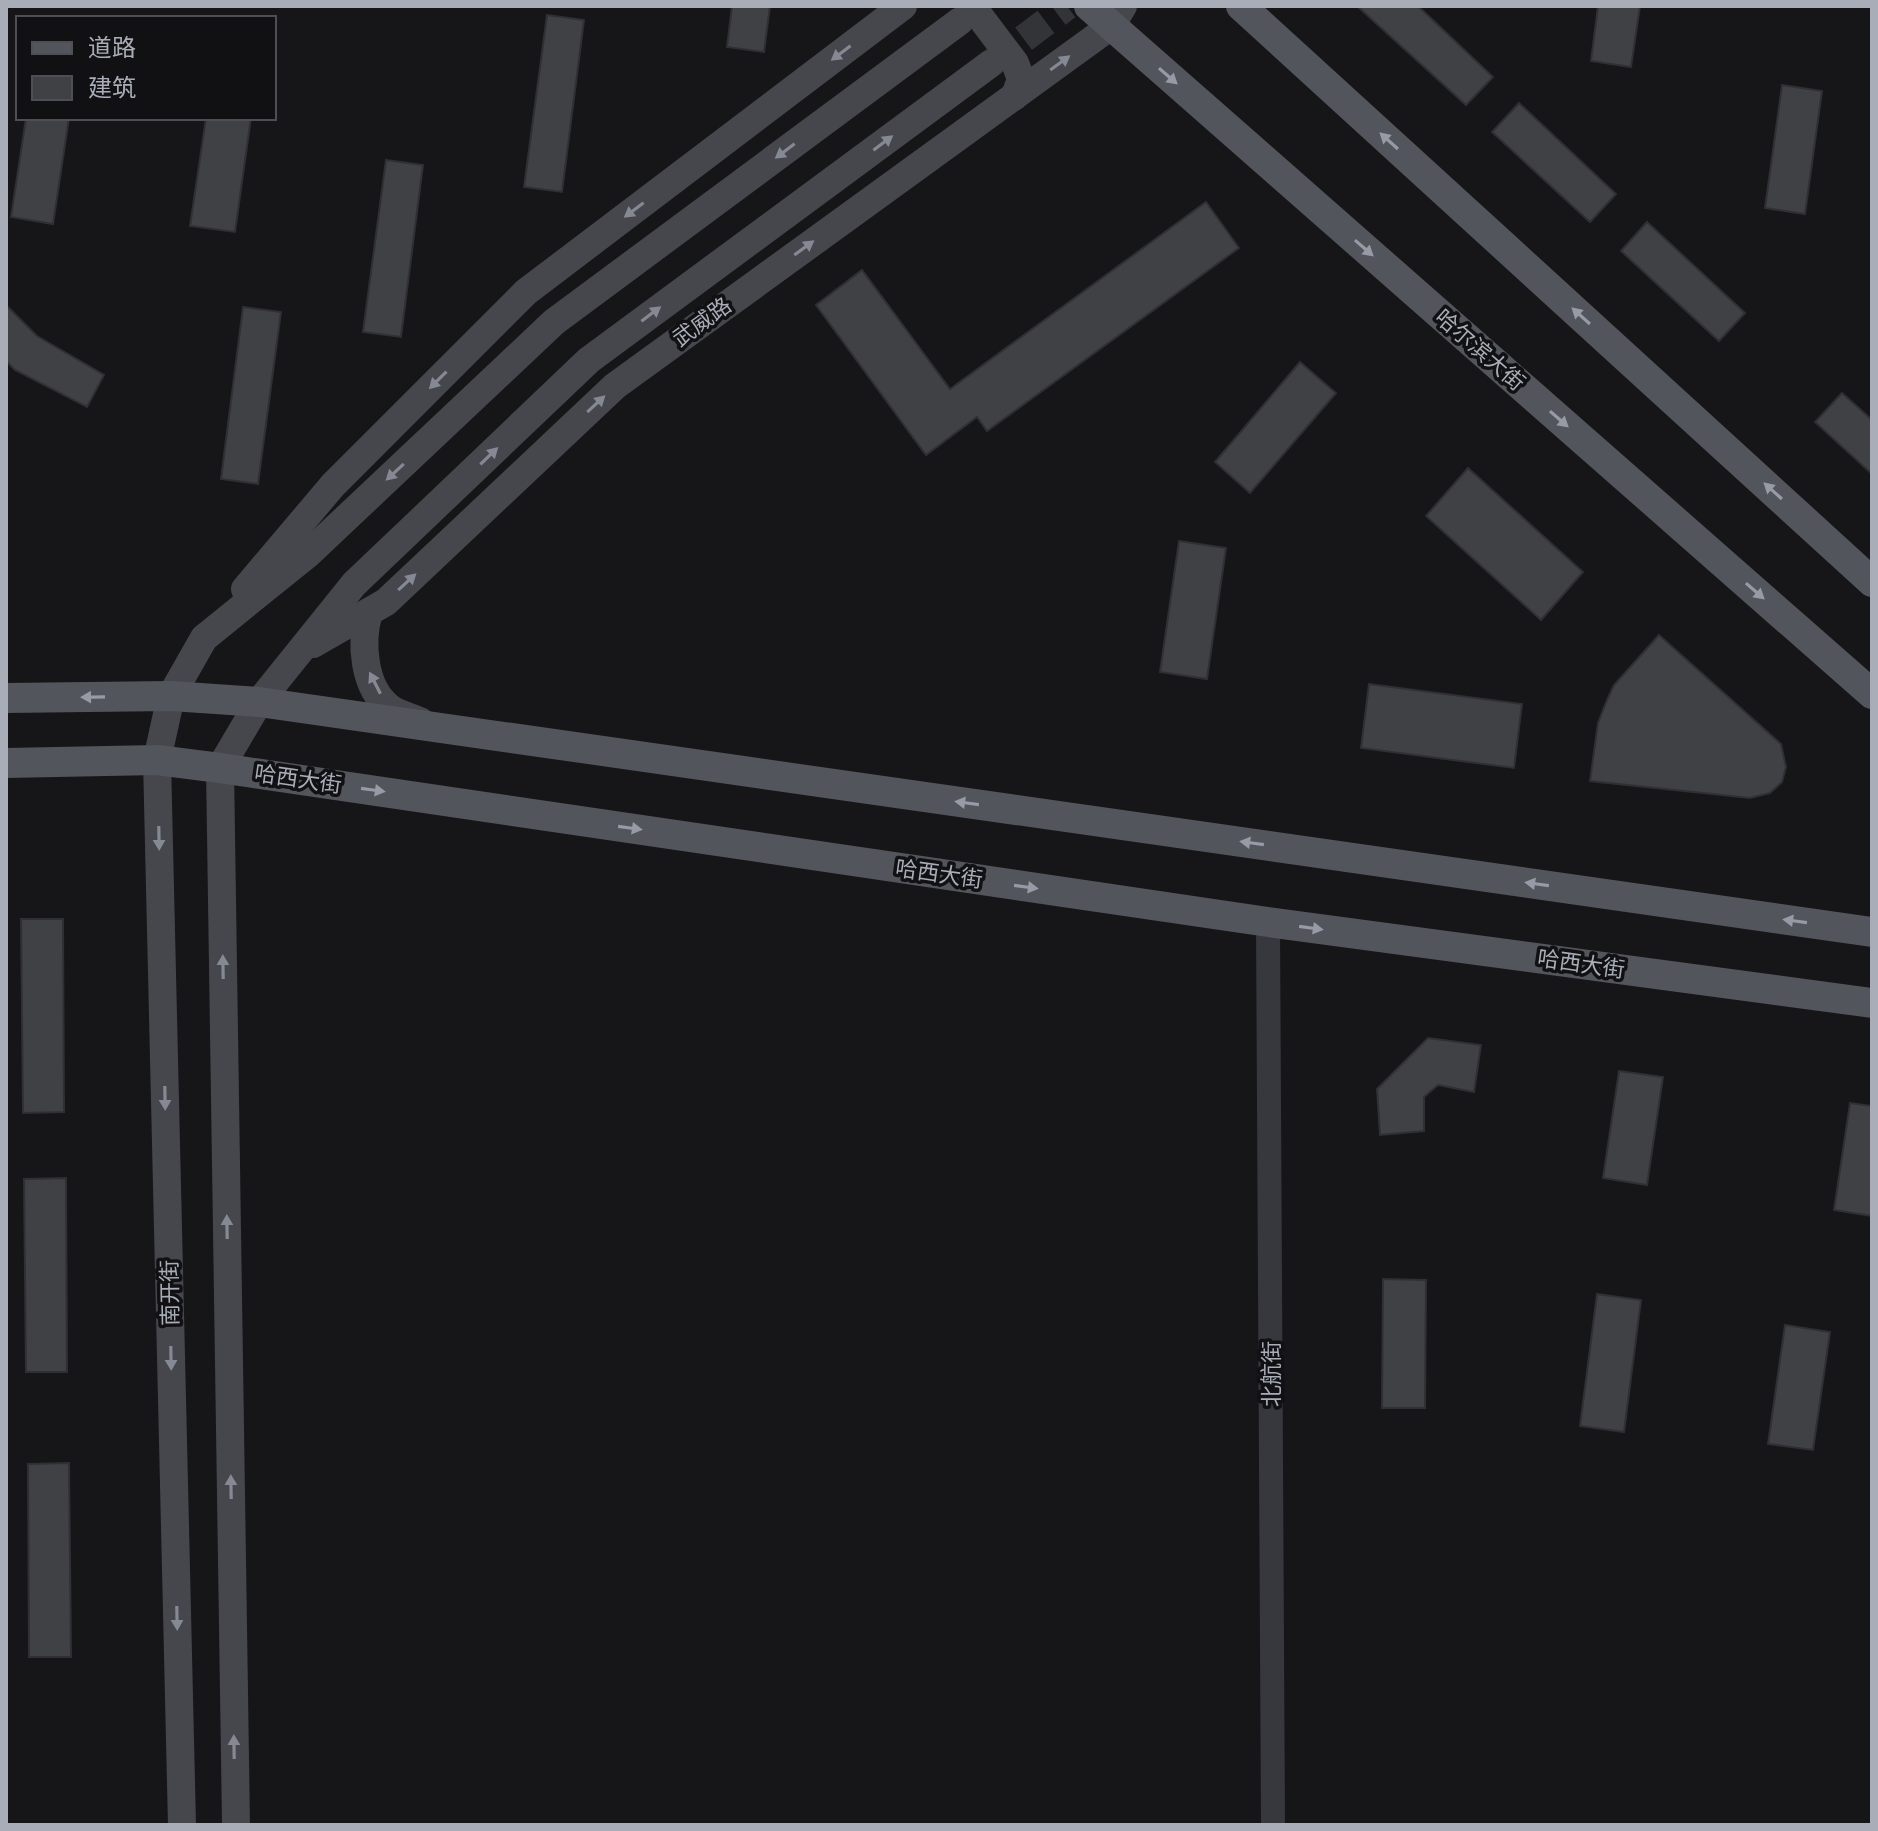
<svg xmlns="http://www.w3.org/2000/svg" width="1878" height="1831" viewBox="0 0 1878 1831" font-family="Poppins,'Noto Sans SC',sans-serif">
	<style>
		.building { fill: #404145; stroke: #303034; stroke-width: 2 }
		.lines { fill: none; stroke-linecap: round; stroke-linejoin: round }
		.secondary-tunnel { stroke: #333438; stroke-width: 28; stroke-dasharray: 28 14; stroke-linecap: butt }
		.tertiary { stroke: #37383d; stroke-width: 24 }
		.secondary { stroke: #45474d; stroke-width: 28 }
		.primary { stroke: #53555c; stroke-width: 30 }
		.oneway { fill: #858993 }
		.oneway2 { fill: #979ba6 }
		.labels { text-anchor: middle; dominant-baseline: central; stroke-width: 7; stroke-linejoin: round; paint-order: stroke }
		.street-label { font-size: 22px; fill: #a8adb8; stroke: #111113 }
	</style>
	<rect width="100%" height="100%" fill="#161618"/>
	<!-- building -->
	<g class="building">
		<polygon points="732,6 770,6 764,52 727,47"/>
		<polygon points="1357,6 1418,6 1493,77 1466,105"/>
		<polygon points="1598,6 1640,6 1631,67 1591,61"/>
		<polygon points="547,15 584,20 562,192 524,187"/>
		<polygon points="1782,85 1822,91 1805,214 1765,208"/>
		<polygon points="1519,103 1616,194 1590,222 1492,132"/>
		<polygon points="26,118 69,118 53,224 11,217"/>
		<polygon points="206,118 251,118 235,232 190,226"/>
		<polygon points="386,160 423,165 401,337 363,332"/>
		<polygon points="1206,202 1239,248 987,431 977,417 926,455 816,305 862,270 950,389"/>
		<polygon points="1647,222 1745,313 1719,341 1621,251"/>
		<polygon points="6,305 37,336 104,375 87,407 15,370 6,361"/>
		<polygon points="243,307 281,312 258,484 221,479"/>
		<polygon points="1300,362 1336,393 1250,493 1215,462"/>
		<polygon points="1842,393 1872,420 1872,474 1815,422"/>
		<polygon points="1468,468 1583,572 1541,620 1426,516"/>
		<polygon points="1179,541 1226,548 1207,679 1160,672"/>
		<polygon points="1659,635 1781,744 1786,767 1782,782 1770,793 1750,798 1590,781 1598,723 1607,700 1614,685"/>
		<polygon points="1369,684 1522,704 1514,768 1361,748"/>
		<polygon points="21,919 63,919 64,1112 23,1113"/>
		<polygon points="1428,1038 1481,1045 1474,1092 1438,1085 1424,1097 1424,1131 1380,1135 1377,1089"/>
		<polygon points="1619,1071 1663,1077 1647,1185 1603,1178"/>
		<polygon points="1850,1103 1872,1106 1872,1216 1834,1210"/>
		<polygon points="66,1178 67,1372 26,1372 24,1179"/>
		<polygon points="1383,1279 1426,1280 1425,1408 1382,1408"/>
		<polygon points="1597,1294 1641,1300 1624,1432 1580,1426"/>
		<polygon points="1785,1325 1830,1332 1813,1450 1768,1444"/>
		<polygon points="69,1463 71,1657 29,1657 28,1464"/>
	</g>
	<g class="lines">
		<!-- secondary-tunnel -->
		<polyline class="secondary-tunnel" points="990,64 1067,6"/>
		<!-- tertiary -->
		<polyline class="tertiary" points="1268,922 1273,1825"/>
		<!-- secondary -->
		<g class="secondary">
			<polyline points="972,6 1015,63 1021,79 1015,96"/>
			<polyline points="245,589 333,485 526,292 903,6"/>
			<path d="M369 612C360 641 363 688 390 708 398 714 411 717 420 721"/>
			<polyline points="313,644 386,602 615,386 1111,26 1123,6"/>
			<polyline points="182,1825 157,760 171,696 204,638 308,554 554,322 960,21"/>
			<polyline points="236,1825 220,768 259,702 354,584 589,360 990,64"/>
		</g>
		<!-- primary -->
		<g class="primary">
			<polyline points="1089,6 1872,694"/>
			<polyline points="1241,6 1872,582"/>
			<polyline points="6,698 171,696 259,702 1872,932"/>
			<polyline points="6,763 157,760 220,768 1268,922 1872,1003"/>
		</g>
	</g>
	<!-- one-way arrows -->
	<defs><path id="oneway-solid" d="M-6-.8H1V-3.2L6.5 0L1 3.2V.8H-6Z" transform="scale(2)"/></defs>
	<g class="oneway">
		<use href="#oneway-solid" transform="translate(841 53) rotate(143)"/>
		<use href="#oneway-solid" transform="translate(1060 63) rotate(-36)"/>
		<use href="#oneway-solid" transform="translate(883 143) rotate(-37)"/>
		<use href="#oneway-solid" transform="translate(785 151) rotate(143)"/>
		<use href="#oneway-solid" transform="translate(634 210) rotate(143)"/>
		<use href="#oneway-solid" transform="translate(804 248) rotate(-36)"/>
		<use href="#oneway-solid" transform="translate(651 314) rotate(-37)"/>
		<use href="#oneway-solid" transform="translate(438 380) rotate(135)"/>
		<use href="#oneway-solid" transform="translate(596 404) rotate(-43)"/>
		<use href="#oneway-solid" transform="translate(489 456) rotate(-44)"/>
		<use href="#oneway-solid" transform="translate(395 472) rotate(137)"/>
		<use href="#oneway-solid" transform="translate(407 582) rotate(-43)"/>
		<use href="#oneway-solid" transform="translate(375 683) rotate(-117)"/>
		<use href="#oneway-solid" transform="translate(159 838) rotate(89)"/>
		<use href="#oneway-solid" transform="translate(223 967) rotate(-91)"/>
		<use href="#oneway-solid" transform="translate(165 1098) rotate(89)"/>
		<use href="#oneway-solid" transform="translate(227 1227) rotate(-91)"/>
		<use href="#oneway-solid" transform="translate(171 1358) rotate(89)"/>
		<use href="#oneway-solid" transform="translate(231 1487) rotate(-91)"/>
		<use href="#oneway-solid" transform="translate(177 1618) rotate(89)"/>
		<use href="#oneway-solid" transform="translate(234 1747) rotate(-91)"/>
	</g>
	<g class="oneway2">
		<use href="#oneway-solid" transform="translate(1168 76) rotate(41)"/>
		<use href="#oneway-solid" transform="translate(1389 141) rotate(-138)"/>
		<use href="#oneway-solid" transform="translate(1364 248) rotate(41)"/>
		<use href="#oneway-solid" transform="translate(1581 316) rotate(-138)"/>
		<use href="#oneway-solid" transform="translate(1559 419) rotate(41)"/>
		<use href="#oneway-solid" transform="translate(1773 491) rotate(-138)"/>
		<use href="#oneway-solid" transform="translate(1755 591) rotate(41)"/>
		<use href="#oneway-solid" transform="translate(93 697) rotate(179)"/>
		<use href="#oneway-solid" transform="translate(373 790) rotate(8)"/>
		<use href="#oneway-solid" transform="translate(967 803) rotate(-172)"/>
		<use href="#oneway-solid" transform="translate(630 828) rotate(8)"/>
		<use href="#oneway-solid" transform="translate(1252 843) rotate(-172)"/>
		<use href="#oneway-solid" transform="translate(1537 884) rotate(-172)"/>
		<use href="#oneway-solid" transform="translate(1026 887) rotate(8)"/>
		<use href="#oneway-solid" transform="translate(1795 921) rotate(-172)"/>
		<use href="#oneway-solid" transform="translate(1311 928) rotate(8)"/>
	</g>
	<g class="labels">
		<!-- street labels -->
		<g class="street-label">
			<text transform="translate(702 322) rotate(-36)">武威路</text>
			<text transform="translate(1480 350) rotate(41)">哈尔滨大街</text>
			<text transform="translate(298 779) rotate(8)">哈西大街</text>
			<text transform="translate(939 874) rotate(8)">哈西大街</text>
			<text transform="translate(1581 964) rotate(8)">哈西大街</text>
			<text transform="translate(170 1293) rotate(-91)">南开街</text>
			<text transform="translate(1271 1374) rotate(-90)">北航街</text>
		</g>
	</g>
	<!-- border -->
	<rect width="1878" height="1831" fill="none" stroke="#a8adb8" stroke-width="16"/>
	<!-- legend -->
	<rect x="16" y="16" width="260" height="104" fill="#111113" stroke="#4d4f55" stroke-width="2"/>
	<rect x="32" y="42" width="40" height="12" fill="#53555c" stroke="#4d4f55" stroke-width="2"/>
	<text x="88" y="56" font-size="24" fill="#a8adb8">道路</text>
	<rect x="32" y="76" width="40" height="24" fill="#404145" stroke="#4d4f55" stroke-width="2"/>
	<text x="88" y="96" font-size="24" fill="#a8adb8">建筑</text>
</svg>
